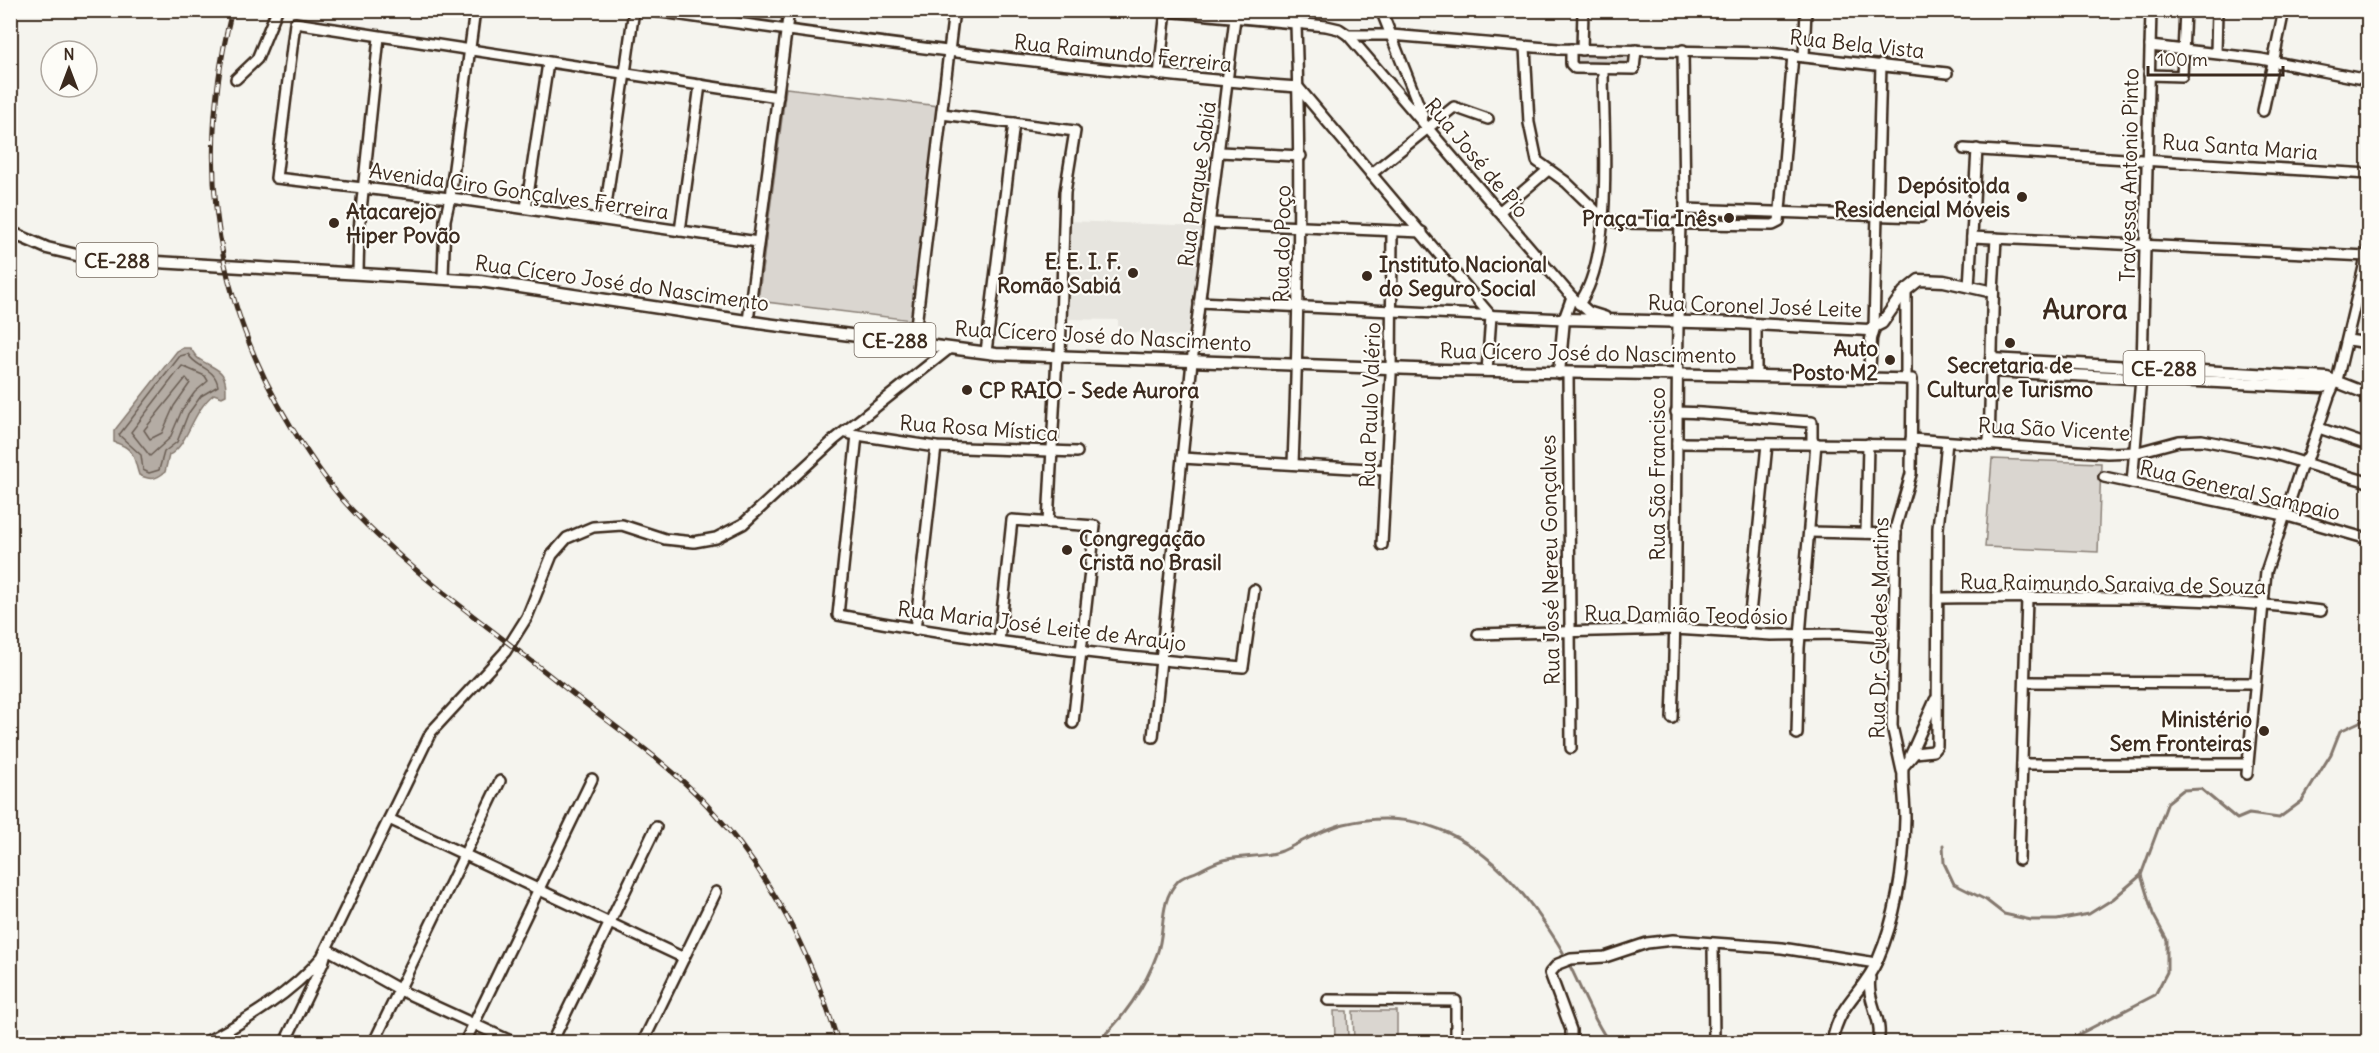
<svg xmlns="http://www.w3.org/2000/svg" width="2379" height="1053" viewBox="0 0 2379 1053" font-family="Delius,sans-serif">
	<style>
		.built { fill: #e7e5df }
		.green { fill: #dad6d0; stroke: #8a8077; stroke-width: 1.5 }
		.water { fill: #b4aca4; stroke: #84786e; stroke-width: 1.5 }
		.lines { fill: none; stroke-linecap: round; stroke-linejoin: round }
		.shore { stroke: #6b5e54; stroke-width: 1.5 }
		.stream { stroke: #84786e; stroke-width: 3 }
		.minor-casing { stroke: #3b2a1e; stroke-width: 14 }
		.major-casing { stroke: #3b2a1e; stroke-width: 15 }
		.minor { stroke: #fdfcf7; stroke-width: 9 }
		.major { stroke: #fdfcf7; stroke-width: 10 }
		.rail-casing { stroke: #3b2a1e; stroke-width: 5 }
		.rail { stroke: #fdfcf7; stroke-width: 3; stroke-dasharray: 9; stroke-linecap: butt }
		.poi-dot { fill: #3b2a1e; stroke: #fdfcf7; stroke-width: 2 }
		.labels { text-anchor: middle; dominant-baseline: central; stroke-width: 4.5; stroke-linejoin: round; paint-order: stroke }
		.shield { fill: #fdfcf7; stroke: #75695f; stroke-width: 1.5 }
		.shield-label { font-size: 20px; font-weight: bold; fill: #3b2a1e }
		.street-label { font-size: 21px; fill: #3b2a1e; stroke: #fdfcf7 }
		.poi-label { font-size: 21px; font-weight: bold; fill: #3b2a1e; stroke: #fdfcf7; text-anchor: end }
		.district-label { font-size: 27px; font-weight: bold; fill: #3b2a1e; stroke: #fdfcf7 }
	</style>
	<rect width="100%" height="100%" fill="#f5f4ee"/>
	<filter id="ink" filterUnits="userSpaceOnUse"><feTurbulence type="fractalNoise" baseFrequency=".0167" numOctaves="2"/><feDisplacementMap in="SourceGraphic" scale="12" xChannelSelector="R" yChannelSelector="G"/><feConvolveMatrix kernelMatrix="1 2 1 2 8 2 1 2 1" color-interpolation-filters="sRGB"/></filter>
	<g filter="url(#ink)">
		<!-- built -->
		<polygon class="built" points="1068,221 1204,226 1191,337 1118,331 1118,320 1065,319"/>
		<!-- green -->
		<g class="green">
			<polygon points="1575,52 1632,52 1632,65 1575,64"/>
			<polygon points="786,88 939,106 911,320 758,301"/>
			<polygon points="1992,459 2101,463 2098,552 1985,547"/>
			<polygon points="1334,1011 1347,1011 1348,1038 1335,1038"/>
			<polygon points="1353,1011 1397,1011 1397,1042 1354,1042"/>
		</g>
		<!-- water -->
		<path class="water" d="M183 348H190C194 352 195 357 199 359 217 371 227 368 226 395L222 397 214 394C191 412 188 446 169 455L165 472C155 480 150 480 139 475 133 457 136 449 114 442V431L177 351Z"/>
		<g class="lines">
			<!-- shore -->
			<g class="shore">
				<path d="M188 354C197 369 215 367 218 386L201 396 188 414 177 442 164 452 159 470 149 473 143 470 141 455 119 435 180 356Z"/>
				<polygon points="182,366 205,376 208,381 195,392 182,410 170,438 150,456 131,432"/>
				<polygon points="186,378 190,383 174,406 162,433 150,439 144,430"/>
			</g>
			<!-- stream -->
			<g class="stream">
				<polyline points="1943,845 1944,863 1954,884 1986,900 2004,914 2031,920 2057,920 2089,914 2113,899 2141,875"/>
				<path d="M1096 1042C1122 1022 1146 985 1157 954 1166 930 1158 902 1178 881 1183 876 1192 874 1198 871 1206 867 1215 862 1223 860 1242 855 1264 858 1282 851 1302 842 1323 829 1344 824 1443 800 1508 864 1557 942 1577 974 1587 1011 1609 1042"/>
				<polyline points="2064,1042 2155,995 2167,972 2167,940 2153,914 2141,875 2168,802 2183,790 2201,789 2237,819 2249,814 2279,818 2302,801 2331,754 2340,731 2368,718"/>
			</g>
			<defs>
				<g id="minor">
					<path d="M648 10C864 42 1080 70 1298 87L1491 316 1487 371"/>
					<polyline points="1155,10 1326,26 1339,29 1348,35 1391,35 1558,49 1768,53 1947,73"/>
					<polyline points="1381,10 1423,116"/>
					<polyline points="1348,35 1572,297 1589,312 1605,317"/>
					<polyline points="2150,46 2261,59 2368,80"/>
					<polyline points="1525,47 1529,123 1537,161 1566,182 1603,218 1620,223 1773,225 1779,222 1793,55"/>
					<polyline points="1571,49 1571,64 1575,68 1634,69 1636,50"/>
					<polyline points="1582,50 1583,10"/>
					<polyline points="2216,53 2217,10"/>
					<polyline points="1804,56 1806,10"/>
					<polyline points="1159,75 1166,10"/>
					<polyline points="2149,75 2182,76 2185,10"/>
					<polyline points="236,79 257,59 277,10"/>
					<polyline points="2263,111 2284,10"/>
					<polyline points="942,114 1075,131 1065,192 1060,356"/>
					<polyline points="1964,149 2368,174"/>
					<polyline points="1220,152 1301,156"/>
					<polyline points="1371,174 1454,107 1488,119"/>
					<polyline points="526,208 548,63"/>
					<polyline points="1685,209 1921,217"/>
					<polyline points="1499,212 1548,170"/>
					<polyline points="604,219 634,10"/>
					<polyline points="1211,223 1422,232"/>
					<polyline points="680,231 700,85"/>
					<polyline points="1972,237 2367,256"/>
					<polyline points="758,242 458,199 276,178 295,23 778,97"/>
					<polyline points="358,272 359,230 379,37"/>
					<polyline points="443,277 445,220 450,198 475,10"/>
					<polyline points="1969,287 1977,149"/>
					<polyline points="1993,292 1996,238"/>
					<polyline points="1199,302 1564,319 1572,297"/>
					<path d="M1579 304C1615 254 1603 132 1603 69"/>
					<polyline points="748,321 789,10"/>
					<polyline points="1756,324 1756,374"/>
					<polyline points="1874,328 1881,64"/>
					<polyline points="2348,340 2368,343"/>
					<polyline points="914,342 954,10"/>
					<polyline points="986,352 1014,123"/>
					<polyline points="1568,373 1571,748"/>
					<polyline points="1869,378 1912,379 1911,474 1896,526 1892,726 1902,771"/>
					<polyline points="1906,379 1906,291"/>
					<path d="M1676 412C1722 413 1766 419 1812 422V444"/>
					<polyline points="2319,428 2368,445"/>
					<polyline points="851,434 936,447 1077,452"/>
					<path d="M857 435 838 615C972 640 1107 657 1243 667L1254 590"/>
					<polyline points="1911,439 2107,453 2138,452 2179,441 2202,440 2274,454 2368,482"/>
					<polyline points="1677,443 1911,445"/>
					<polyline points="1989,445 1991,371"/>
					<polyline points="1182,458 1386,470"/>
					<path d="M1293 464C1299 317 1301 172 1296 24"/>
					<polyline points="2104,477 2284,515 2368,539"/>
					<polyline points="2132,483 2142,367 2151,10"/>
					<polyline points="1048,523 1057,356"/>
					<polyline points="1810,532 1896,534"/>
					<polyline points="1866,533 1868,444"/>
					<polyline points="1382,545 1391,375 1392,231"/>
					<path d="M1939 598C2067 597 2195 595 2321 611"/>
					<polyline points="915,630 936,447"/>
					<polyline points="1478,634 1675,629 1771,635 1840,634 1894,638"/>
					<polyline points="1748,634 1767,444"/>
					<polyline points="999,641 1012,520 1095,526 1073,723"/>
					<polyline points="2025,682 2255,683"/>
					<path d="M1672 718C1679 554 1675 389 1680 224L1685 209 1683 50"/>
					<polyline points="1797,734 1799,648 1816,443"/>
					<polyline points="1153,737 1192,362 1236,10"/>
					<polyline points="1910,756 1935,700"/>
					<polyline points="2022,764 2248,764"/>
					<polyline points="2247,774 2266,572 2301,467 2309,455 2329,396 2338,376 2368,250"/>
					<polyline points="389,819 684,958"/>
					<polyline points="2019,860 2027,598"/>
					<polyline points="1713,945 1714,1042"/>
					<path d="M1870 978C1866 1001 1884 1020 1878 1042"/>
					<polyline points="1328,1000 1456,1001 1456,1042"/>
					<path d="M206 1042C247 1020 292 993 322 957L431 732 505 652 527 617 552 555 567 538 593 527 622 525 665 539 694 542 716 538 743 524 834 440 950 348"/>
					<polyline points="285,1042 323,963 327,949 404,992 513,1042"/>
					<polyline points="374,1042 500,781"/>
					<polyline points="465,1042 592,779"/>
					<polyline points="552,1042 656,827"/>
					<polyline points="643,1042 716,892"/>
					<polyline points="1571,1042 1571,1030 1550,973 1558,964 1571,959 1605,957 1647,943 1673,940 1782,948 1876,963"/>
					<path d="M1832 1042C1840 1000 1863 994 1878 959 1897 915 1904 866 1905 818 1905 801 1902 784 1903 767L1915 753 1933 751 1937 746 1938 528 1947 442"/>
				</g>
				<g id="major">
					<polyline points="10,232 47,248 89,258 480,281 766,324 996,354 1442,370 1869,378 1871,339 1874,328"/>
					<polyline points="1991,359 2327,378 2368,394"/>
					<polyline points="1559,373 1564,319 1735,323 1868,330 1882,323 1904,292 1919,280 1944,281 1993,292 1991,371 2322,387 2335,383"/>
				</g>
			</defs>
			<!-- minor casing -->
			<use href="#minor" class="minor-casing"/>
			<!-- major casing -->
			<use href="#major" class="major-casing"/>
			<!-- minor -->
			<use href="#minor" class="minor"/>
			<!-- major -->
			<use href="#major" class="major"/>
			<defs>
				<path id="rail" d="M232 10C195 158 212 298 292 428 310 457 329 486 352 510 410 572 492 629 558 682 606 721 665 760 706 804 769 871 812 955 838 1042"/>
			</defs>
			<!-- rail casing -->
			<use href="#rail" class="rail-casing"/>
			<!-- rail -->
			<use href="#rail" class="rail"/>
		</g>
	</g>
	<!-- markers -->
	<g class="poi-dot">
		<circle cx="2022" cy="197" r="6"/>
		<circle cx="1729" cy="218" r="6"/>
		<circle cx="334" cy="223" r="6"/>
		<circle cx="1133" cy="273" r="6"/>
		<circle cx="1367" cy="276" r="6"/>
		<circle cx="2010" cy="343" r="6"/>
		<circle cx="1890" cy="360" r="6"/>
		<circle cx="967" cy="390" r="6"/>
		<circle cx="1067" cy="550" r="6"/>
		<circle cx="2264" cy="731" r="6"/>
	</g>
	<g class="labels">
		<!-- shield labels -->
		<g class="shield">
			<rect x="76.5" y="243" width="81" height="34" rx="4.5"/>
			<rect x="854.5" y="323" width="81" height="34" rx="4.5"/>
			<rect x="2123.5" y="351" width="81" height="34" rx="4.5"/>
		</g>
		<g class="shield-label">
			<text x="117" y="260">CE-288</text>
			<text x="895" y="340">CE-288</text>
			<text x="2164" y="368">CE-288</text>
		</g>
		<!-- street labels -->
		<g class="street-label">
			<text transform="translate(1857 44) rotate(6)">Rua Bela Vista</text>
			<text transform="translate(1123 53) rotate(6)">Rua Raimundo Ferreira</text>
			<text transform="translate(2240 147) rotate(4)">Rua Santa Maria</text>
			<text transform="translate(1477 158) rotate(50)">Rua José de Pio</text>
			<text transform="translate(2129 175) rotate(-89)">Travessa Antonio Pinto</text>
			<text transform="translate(1197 184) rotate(-82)">Rua Parque Sabiá</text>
			<text transform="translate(519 191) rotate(8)">Avenida Ciro Gonçalves Ferreira</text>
			<text transform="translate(1282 244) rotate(-89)">Rua do Poço</text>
			<text transform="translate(622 283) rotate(8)">Rua Cícero José do Nascimento</text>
			<text transform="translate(1755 306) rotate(2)">Rua Coronel José Leite</text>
			<text transform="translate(1103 336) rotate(3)">Rua Cícero José do Nascimento</text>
			<text transform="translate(1588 353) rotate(1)">Rua Cícero José do Nascimento</text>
			<text transform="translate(1370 405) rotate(-88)">Rua Paulo Valério</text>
			<text transform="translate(979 428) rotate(4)">Rua Rosa Mística</text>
			<text transform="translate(2054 429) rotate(3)">Rua São Vicente</text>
			<text transform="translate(1657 474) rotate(-90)">Rua São Francisco</text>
			<text transform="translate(2240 490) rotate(13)">Rua General Sampaio</text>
			<text transform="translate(1550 560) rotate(-91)">Rua José Nereu Gonçalves</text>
			<text transform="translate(2113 584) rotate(1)">Rua Raimundo Saraiva de Souza</text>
			<text transform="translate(1686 615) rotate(1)">Rua Damião Teodósio</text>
			<text transform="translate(1042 626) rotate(7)">Rua Maria José Leite de Araújo</text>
			<text transform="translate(1879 628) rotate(-89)">Rua Dr. Guedes Martins</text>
		</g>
		<!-- poi labels -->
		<g class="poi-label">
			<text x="2010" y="185">Depósito da<tspan x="2010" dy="24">Residencial Móveis</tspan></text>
			<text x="346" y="211" text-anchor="start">Atacarejo<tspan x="346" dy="24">Hiper Povão</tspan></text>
			<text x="1717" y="218">Praça Tia Inês</text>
			<text x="1121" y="261">E. E. I. F.<tspan x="1121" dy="24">Romão Sabiá</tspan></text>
			<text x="1379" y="264" text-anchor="start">Instituto Nacional<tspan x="1379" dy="24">do Seguro Social</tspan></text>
			<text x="1878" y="348">Auto<tspan x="1878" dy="24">Posto M2</tspan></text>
			<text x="2010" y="365" text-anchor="middle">Secretaria de<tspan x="2010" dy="24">Cultura e Turismo</tspan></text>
			<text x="979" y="390" text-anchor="start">CP RAIO - Sede Aurora</text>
			<text x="1079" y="538" text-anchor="start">Congregação<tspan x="1079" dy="24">Cristã no Brasil</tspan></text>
			<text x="2252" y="719">Ministério<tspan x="2252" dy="24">Sem Fronteiras</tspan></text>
		</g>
		<!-- district labels -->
		<g class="district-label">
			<text x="2085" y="309">Aurora</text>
		</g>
	</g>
	<!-- margin -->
	<rect width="2379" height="1053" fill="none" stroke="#fdfcf7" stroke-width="36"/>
	<rect x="18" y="18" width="2343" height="1017" fill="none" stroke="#3b2a1e" stroke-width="2" filter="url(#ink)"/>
	<!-- north arrow -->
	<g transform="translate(69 69)"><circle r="28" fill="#fdfcf7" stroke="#afa8a0" stroke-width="1.5"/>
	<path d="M0-4.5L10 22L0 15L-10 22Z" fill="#3b2a1e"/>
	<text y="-9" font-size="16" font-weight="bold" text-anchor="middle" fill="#3b2a1e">N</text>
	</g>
	<!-- scale -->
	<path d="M2148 66v9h135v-9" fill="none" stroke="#3b2a1e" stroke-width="3"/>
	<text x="2157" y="66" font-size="18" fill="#3b2a1e" stroke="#fdfcf7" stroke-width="4.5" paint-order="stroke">100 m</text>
</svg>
